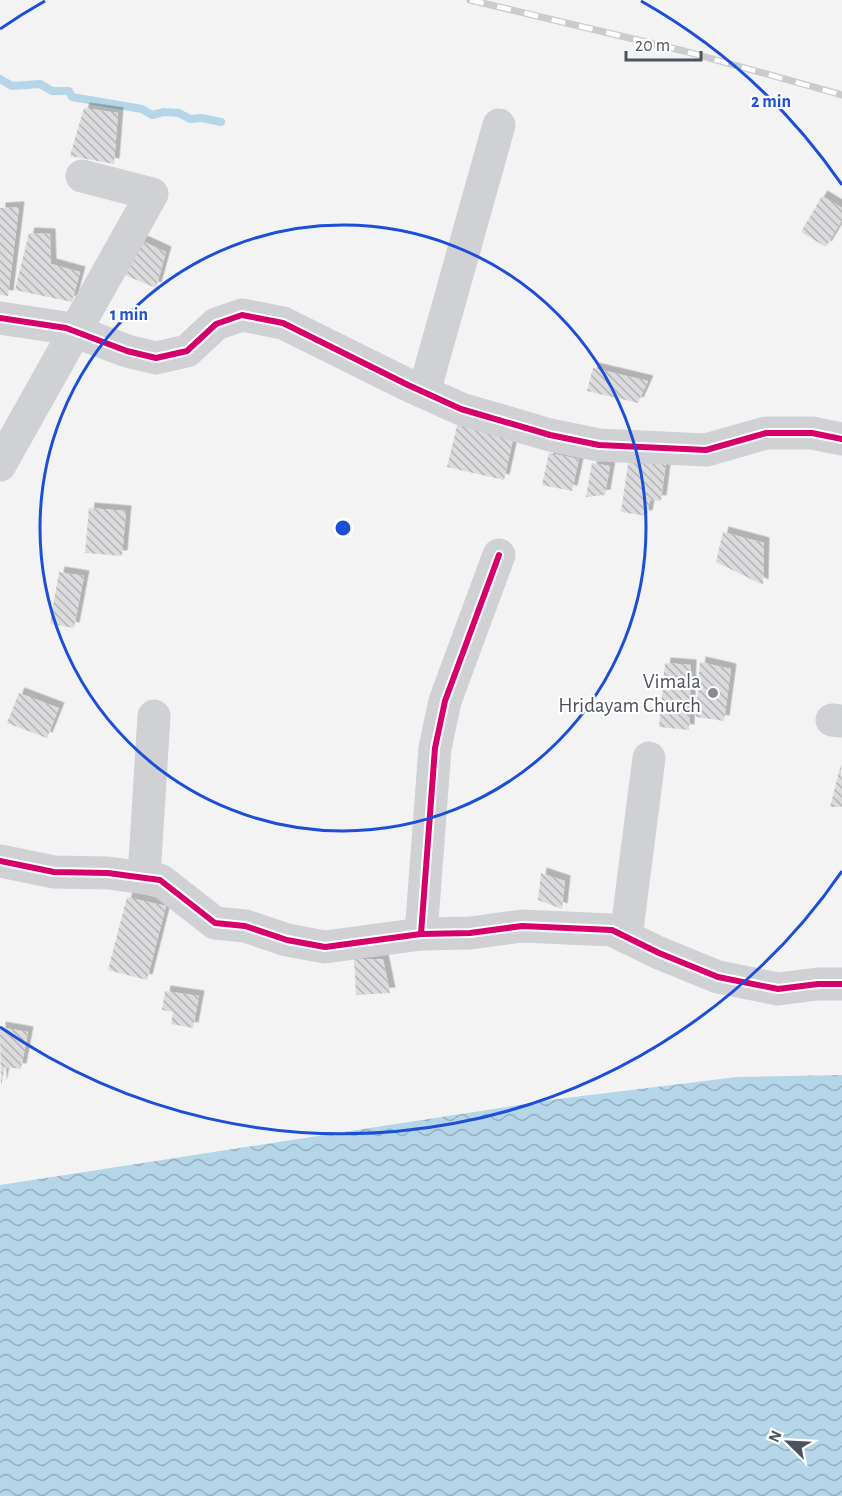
<svg xmlns="http://www.w3.org/2000/svg" width="842" height="1496" viewBox="0 0 842 1496" font-family="'Alegreya Sans',sans-serif">
	<style>
		.water { fill: url(#water-waves) }
		.lines { fill: none; stroke-linecap: round; stroke-linejoin: round }
		.stream { stroke: #b4d6e8; stroke-width: 8 }
		.building { fill: url(#building-back-hatch); filter: url(#shadow) }
		.minor { stroke: #cfd1d4; stroke-width: 33 }
		.rail-casing { stroke: #c9cbcd; stroke-width: 7 }
		.rail { stroke: #fff; stroke-width: 4.5; stroke-dasharray: 14; stroke-linecap: butt }
		.cycleway-casing { stroke: #fff; stroke-width: 10 }
		.cycleway { stroke: #d6006c; stroke-width: 6 }
		.ring { fill: none; stroke: #1d4ed8; stroke-width: 3 }
		.poi-dot { fill: #868b92; stroke: #fff; stroke-width: 2 }
		.labels { text-anchor: middle; dominant-baseline: central; stroke-width: 4.5; stroke-linejoin: round; paint-order: stroke }
		.poi-label { font-size: 21px; fill: #4c535e; stroke: #fff; text-anchor: end }
		.centre { fill: #1d4ed8; stroke: #fff; stroke-width: 3 }
		.ring-label { font-size: 18px; text-anchor: middle; font-weight: bold; fill: #1d4ed8; stroke: #fff; stroke-width: 4.5; stroke-linejoin: round; paint-order: stroke }
	</style>
	<defs>
		<pattern id="water-waves" width="16" height="10" patternUnits="userSpaceOnUse" patternTransform="scale(1.5)"><rect width="16" height="10" fill="#b4d6e8"/><path d="M0 5q4-4 8 0t8 0" fill="none" stroke="#95b0bf"/></pattern>
		<pattern id="building-back-hatch" width="6" height="6" patternUnits="userSpaceOnUse" patternTransform="scale(1.5)"><rect width="6" height="6" fill="#dbdbdd"/><path d="M-1 5l2 2M0 0l6 6M5-1l2 2" fill="none" stroke="#b4b4b6"/></pattern>
		<filter id="shadow"><feDropShadow dx="5.5" dy="-5.5" stdDeviation="0" flood-color="#0004"/></filter>
	</defs>
	<rect width="100%" height="100%" fill="#f3f3f3"/>
	<!-- water -->
	<polygon class="water" points="842,1075 842,1496 0,1496 0,1185 558,1099 737,1077"/>
	<g class="lines">
		<!-- stream -->
		<polyline class="stream" points="0,79 12,86 40,84 52,91 69,91 72,97 142,109 152,115 164,112 179,113 190,119 202,118 221,122"/>
	</g>
	<!-- building -->
	<g class="building">
		<polygon points="84,108 118,113 114,164 70,156"/>
		<polygon points="822,196 842,208 842,220 826,247 801,232"/>
		<polygon points="19,207 8,296 0,295 0,208"/>
		<polygon points="29,233 50,234 51,264 80,272 72,302 15,290"/>
		<polygon points="142,241 166,252 156,288 120,273"/>
		<polygon points="593,368 648,381 638,403 587,391"/>
		<polygon points="458,422 514,435 504,480 447,467"/>
		<polygon points="549,453 579,459 572,491 542,485"/>
		<polygon points="629,457 666,462 661,501 650,500 647,516 621,512"/>
		<polygon points="592,463 610,466 605,495 586,497"/>
		<polygon points="89,508 126,511 122,556 85,553"/>
		<polygon points="723,532 764,543 763,585 716,562"/>
		<polygon points="59,572 84,576 74,628 50,624"/>
		<polygon points="700,662 731,669 724,721 696,717"/>
		<polygon points="665,663 691,665 689,730 659,727"/>
		<polygon points="19,693 59,708 47,738 7,723"/>
		<polygon points="841,764 842,807 830,807"/>
		<polygon points="541,873 565,881 562,909 538,900"/>
		<polygon points="127,897 166,906 147,980 108,970"/>
		<polygon points="354,959 383,959 390,993 356,995"/>
		<polygon points="165,991 199,996 193,1028 171,1024 173,1012 162,1010"/>
		<polygon points="0,1027 28,1032 21,1069 5,1067 1,1086"/>
	</g>
	<g class="lines">
		<!-- minor -->
		<g class="minor">
			<polyline points="0,318 66,328 127,351 156,358 187,351 216,324 242,315 283,323 408,385 461,409 550,435 599,445 706,450 766,433 812,433 842,439"/>
			<polyline points="424,392 499,125"/>
			<polyline points="0,465 152,194 82,176"/>
			<polyline points="832,720 842,721"/>
			<polyline points="0,861 54,872 108,873 160,880 215,923 245,926 287,940 325,947 421,934 470,933 522,926 612,930 659,953 718,977 778,989 818,984 842,984"/>
			<polyline points="144,877 154,716"/>
			<polyline points="421,934 435,748 445,701 499,555"/>
			<polyline points="626,937 649,758"/>
		</g>
		<defs>
			<polyline id="rail" points="470,0 684,51 842,95"/>
		</defs>
		<!-- rail casing -->
		<use href="#rail" class="rail-casing"/>
		<!-- rail -->
		<use href="#rail" class="rail"/>
		<defs>
			<g id="cycleway">
				<polyline points="0,318 66,328 127,351 156,358 187,351 216,324 242,315 283,323 408,385 461,409 550,435 599,445 706,450 766,433 812,433 842,439"/>
				<polyline points="0,861 54,872 108,873 160,880 215,923 245,926 287,940 325,947 421,934 470,933 522,926 612,930 659,953 718,977 778,989 818,984 842,984"/>
				<polyline points="421,934 435,748 445,701 499,555"/>
			</g>
		</defs>
		<!-- cycleway casing -->
		<use href="#cycleway" class="cycleway-casing"/>
		<!-- cycleway -->
		<use href="#cycleway" class="cycleway"/>
	</g>
	<!-- distance rings -->
	<g class="ring">
		<circle cx="343" cy="528" r="303"/>
		<path d="M842 871A605 605 0 0 1 0 1027M0 29A605 605 0 0 1 45 1M641 1A605 605 0 0 1 842 185"/>
	</g>
	<!-- markers -->
	<circle class="poi-dot" cx="713" cy="693" r="6"/>
	<g class="labels">
		<!-- poi labels -->
		<g class="poi-label">
			<text x="701" y="681">Vimala<tspan x="701" dy="24">Hridayam Church</tspan></text>
		</g>
	</g>
	<circle cx="343" cy="528" r="9" class="centre"/>
	<g class="ring-label">
		<text x="771" y="107">2 min</text>
		<text x="129" y="320">1 min</text>
	</g>
	<!-- north arrow -->
	<g transform="translate(788 1442) rotate(294)" stroke="#ffffff" stroke-width="4.5" paint-order="stroke">
	<path d="M0-4.5L10 22L0 15L-10 22Z" fill="#4c535e"/>
	<text y="-9" font-size="16" font-weight="bold" text-anchor="middle" fill="#4c535e">N</text>
	</g>
	<!-- scale -->
	<path d="M626 51v9h75v-9" fill="none" stroke="#4c535e" stroke-width="3"/>
	<text x="635" y="51" font-size="18" fill="#4c535e" stroke="#ffffff" stroke-width="4.5" paint-order="stroke">20 m</text>
</svg>
